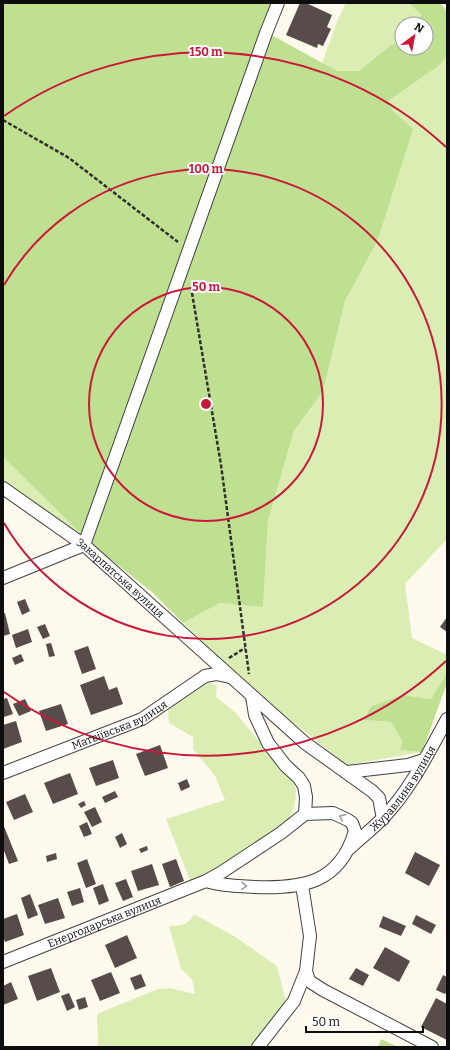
<svg xmlns="http://www.w3.org/2000/svg" width="450" height="1050" viewBox="0 0 450 1050" font-family="Bitter,serif">
	<style>
		.green { fill: #daeeb3 }
		.forest { fill: #c0e091 }
		.building { fill: #574c49 }
		.lines { fill: none; stroke-linecap: round; stroke-linejoin: round }
		.minor-casing { stroke: #404040; stroke-width: 14 }
		.path { stroke: #2f2f2f; stroke-width: 2.5; stroke-dasharray: 4 2; stroke-linecap: butt }
		.minor { stroke: #fff; stroke-width: 12 }
		.oneway { stroke: #9e9e9e }
		.ring { fill: none; stroke: #cb183a; stroke-width: 2 }
		.labels { text-anchor: middle; dominant-baseline: central; stroke-width: 4; stroke-linejoin: round; paint-order: stroke }
		.street-label { font-size: 11px; fill: #0d0d0d; stroke: #fff }
		.centre { fill: #cb183a; stroke: #fff; stroke-width: 2 }
		.ring-label { font-size: 12px; text-anchor: middle; font-weight: bold; fill: #cb183a; stroke: #fff; stroke-width: 4; stroke-linejoin: round; paint-order: stroke }
	</style>
	<rect width="100%" height="100%" fill="#fff9ee"/>
	<!-- green -->
	<g class="green">
		<polygon points="346,3 409,3 421,15 417,24 402,24 402,43 392,44 359,71 337,71 322,63 338,19"/>
		<polygon points="447,55 447,539 405,584 412,638 447,655 447,673 431,699 403,695 366,720 391,722 402,741 400,750 422,752 347,765 247,686 183,623 220,603 263,606 268,521 294,431 323,391 345,301 377,242 394,112 388,101 440,65"/>
		<polygon points="3,457 83,536 3,482"/>
		<polygon points="208,682 217,686 216,697 235,712 261,744 293,781 296,790 295,804 289,820 264,839 191,883 166,819 225,800 215,776 193,749 193,737 169,723 168,709"/>
		<path d="M194 914 234 936 277 966 287 1006 254 1047H98L97 1014 158 989 170 988 195 994 192 979 181 969 169 926C181 925 188 926 194 914Z"/>
	</g>
	<!-- forest -->
	<g class="forest">
		<polygon points="3,3 273,3 83,536 3,457"/>
		<polygon points="409,3 440,3 447,11 447,55 440,65 388,101 394,112 413,129 377,242 345,301 323,391 294,431 268,521 263,607 220,603 183,623 153,593 90,543 268,33 337,71 359,71 392,44 402,43 402,48 426,48 426,24 417,24 421,15"/>
		<polygon points="447,673 447,683 422,752 400,750 402,741 391,722 365,720 370,707 403,695 431,699"/>
		<polygon points="381,1039 398,1047 378,1047"/>
	</g>
	<!-- building -->
	<g class="building">
		<polygon points="300,3 306,3 332,15 327,27 331,29 323,46 318,44 317,48 286,35"/>
		<polygon points="25,599 30,611 22,615 17,602"/>
		<polygon points="5,613 10,634 3,636 3,614"/>
		<polygon points="447,617 447,632 440,627"/>
		<polygon points="45,624 50,636 43,639 37,627"/>
		<polygon points="28,629 32,642 16,648 12,635"/>
		<polygon points="51,643 55,656 49,657 46,644"/>
		<polygon points="88,646 96,669 82,674 74,651"/>
		<polygon points="21,654 24,661 15,665 12,658"/>
		<polygon points="104,676 109,690 117,687 123,704 91,715 80,685"/>
		<polygon points="7,698 13,714 4,717 3,699"/>
		<polygon points="25,699 31,711 19,716 13,704"/>
		<polygon points="61,704 68,724 46,731 39,711"/>
		<polygon points="16,721 22,742 3,749 3,725"/>
		<polygon points="160,745 168,768 145,776 136,754"/>
		<polygon points="113,760 119,778 96,786 89,768"/>
		<polygon points="70,773 78,794 53,804 44,783"/>
		<polygon points="187,779 190,787 181,791 178,783"/>
		<polygon points="115,791 118,797 105,803 102,797"/>
		<polygon points="25,794 33,812 14,820 6,802"/>
		<polygon points="84,801 86,805 81,808 78,804"/>
		<polygon points="95,807 102,822 92,827 84,812"/>
		<polygon points="87,822 92,834 84,837 79,826"/>
		<polygon points="3,824 18,861 9,864 3,848"/>
		<polygon points="122,833 127,844 120,848 115,837"/>
		<polygon points="147,846 148,850 141,853 139,849"/>
		<polygon points="415,852 440,865 429,886 405,873"/>
		<polygon points="56,853 57,859 47,862 46,856"/>
		<polygon points="87,859 96,884 86,888 77,863"/>
		<polygon points="176,859 184,881 170,887 162,864"/>
		<polygon points="152,864 159,885 138,891 131,871"/>
		<polygon points="126,879 133,897 123,901 115,883"/>
		<polygon points="103,884 109,901 99,905 93,888"/>
		<polygon points="80,888 84,902 72,906 67,892"/>
		<polygon points="30,894 38,915 28,919 21,898"/>
		<polygon points="58,898 65,918 45,924 38,905"/>
		<polygon points="17,914 24,935 5,942 3,936 3,919"/>
		<polygon points="416,915 436,925 431,934 412,924"/>
		<polygon points="383,916 406,926 401,936 379,927"/>
		<polygon points="127,935 137,958 115,968 105,945"/>
		<polygon points="385,947 410,961 399,982 373,968"/>
		<polygon points="51,968 60,992 37,1001 28,976"/>
		<polygon points="356,968 369,975 363,986 349,979"/>
		<polygon points="111,972 120,993 100,1001 91,980"/>
		<polygon points="141,974 146,986 135,990 130,978"/>
		<polygon points="443,975 447,977 447,991 445,994 436,990"/>
		<polygon points="11,982 18,999 3,1005 3,986"/>
		<polygon points="69,993 75,1007 67,1011 61,996"/>
		<polygon points="85,997 88,1007 79,1010 76,1000"/>
		<polygon points="436,998 447,1004 447,1040 421,1027"/>
	</g>
	<g class="lines">
		<defs>
			<g id="minor">
				<path id="s1" d="M3 488 84 545 305 743 372 791 379 798 383 819"/>
				<polyline points="3,578 84,545 266,33 278,3"/>
				<polyline points="252,696 255,715 268,743 285,765 299,778 304,786 306,797 305,814"/>
				<polyline points="347,772 408,765 424,760"/>
				<path id="s2" d="M3 773 142 719 205 676 216 674 230 677"/>
				<path id="s3" d="M350 848C361 838 372 829 382 819 409 792 429 752 447 719"/>
				<polyline points="302,885 310,936 306,971 309,981 323,990 432,1047"/>
				<path id="s4" d="M3 962 206 881 222 872 281 833 305 814 333 813 348 820 352 823 355 831C340 883 303 889 254 887 237 886 222 886 206 881"/>
				<polyline points="258,1047 294,1001 306,971"/>
			</g>
		</defs>
		<!-- minor casing -->
		<use href="#minor" class="minor-casing"/>
		<!-- path -->
		<g class="path">
			<polyline points="3,120 69,158 178,242"/>
			<polyline points="191,287 221,465 249,674"/>
			<polyline points="229,658 245,648"/>
		</g>
		<!-- minor -->
		<use href="#minor" class="minor"/>
	</g>
	<!-- one-way arrows -->
	<defs><path id="oneway-chevron" d="M-2-3.5L2.5 0L-2 3.5" fill="none" stroke-width="1.6" stroke-linecap="round" stroke-linejoin="round"/></defs>
	<g class="oneway">
		<use href="#oneway-chevron" transform="translate(342 817) rotate(-155)"/>
		<use href="#oneway-chevron" transform="translate(244 886) rotate(3)"/>
	</g>
	<!-- distance rings -->
	<g class="ring">
		<circle cx="206" cy="404" r="117"/>
		<path d="M4 285A235 235 0 1 1 4 523"/>
		<path d="M446 661A352 352 0 0 1 4 692M4 116A352 352 0 0 1 446 147"/>
	</g>
	<g class="labels">
		<!-- street labels -->
		<g class="street-label">
			<text stroke="none"><textPath href="#s1" startOffset="148">Закарпатська вулиця</textPath></text>
			<text stroke="none"><textPath href="#s2" startOffset="126">Матвіївська вулиця</textPath></text>
			<text stroke="none"><textPath href="#s3" startOffset="80">Журавлина вулиця</textPath></text>
			<text stroke="none"><textPath href="#s4" startOffset="109">Енергодарська вулиця</textPath></text>
		</g>
	</g>
	<circle cx="206" cy="404" r="6" class="centre"/>
	<g class="ring-label">
		<text x="206" y="56">150 m</text>
		<text x="206" y="173">100 m</text>
		<text x="206" y="291">50 m</text>
	</g>
	<!-- border -->
	<rect width="450" height="1050" fill="none" stroke="#0d0d0d" stroke-width="8"/>
	<!-- north arrow -->
	<g transform="translate(414 36) rotate(32)"><circle r="19" fill="#ffffff" stroke="#9e9e9e"/>
	<path d="M0-3L7 15L0 10L-7 15Z" fill="#cb183a"/>
	<text y="-6" font-size="11" font-weight="bold" text-anchor="middle" fill="#0d0d0d">N</text>
	</g>
	<!-- scale -->
	<path d="M306 1026v6h117v-6" fill="none" stroke="#0d0d0d" stroke-width="2"/>
	<text x="312" y="1026" font-size="12" fill="#0d0d0d" stroke="#ffffff" stroke-width="3" paint-order="stroke">50 m</text>
</svg>
